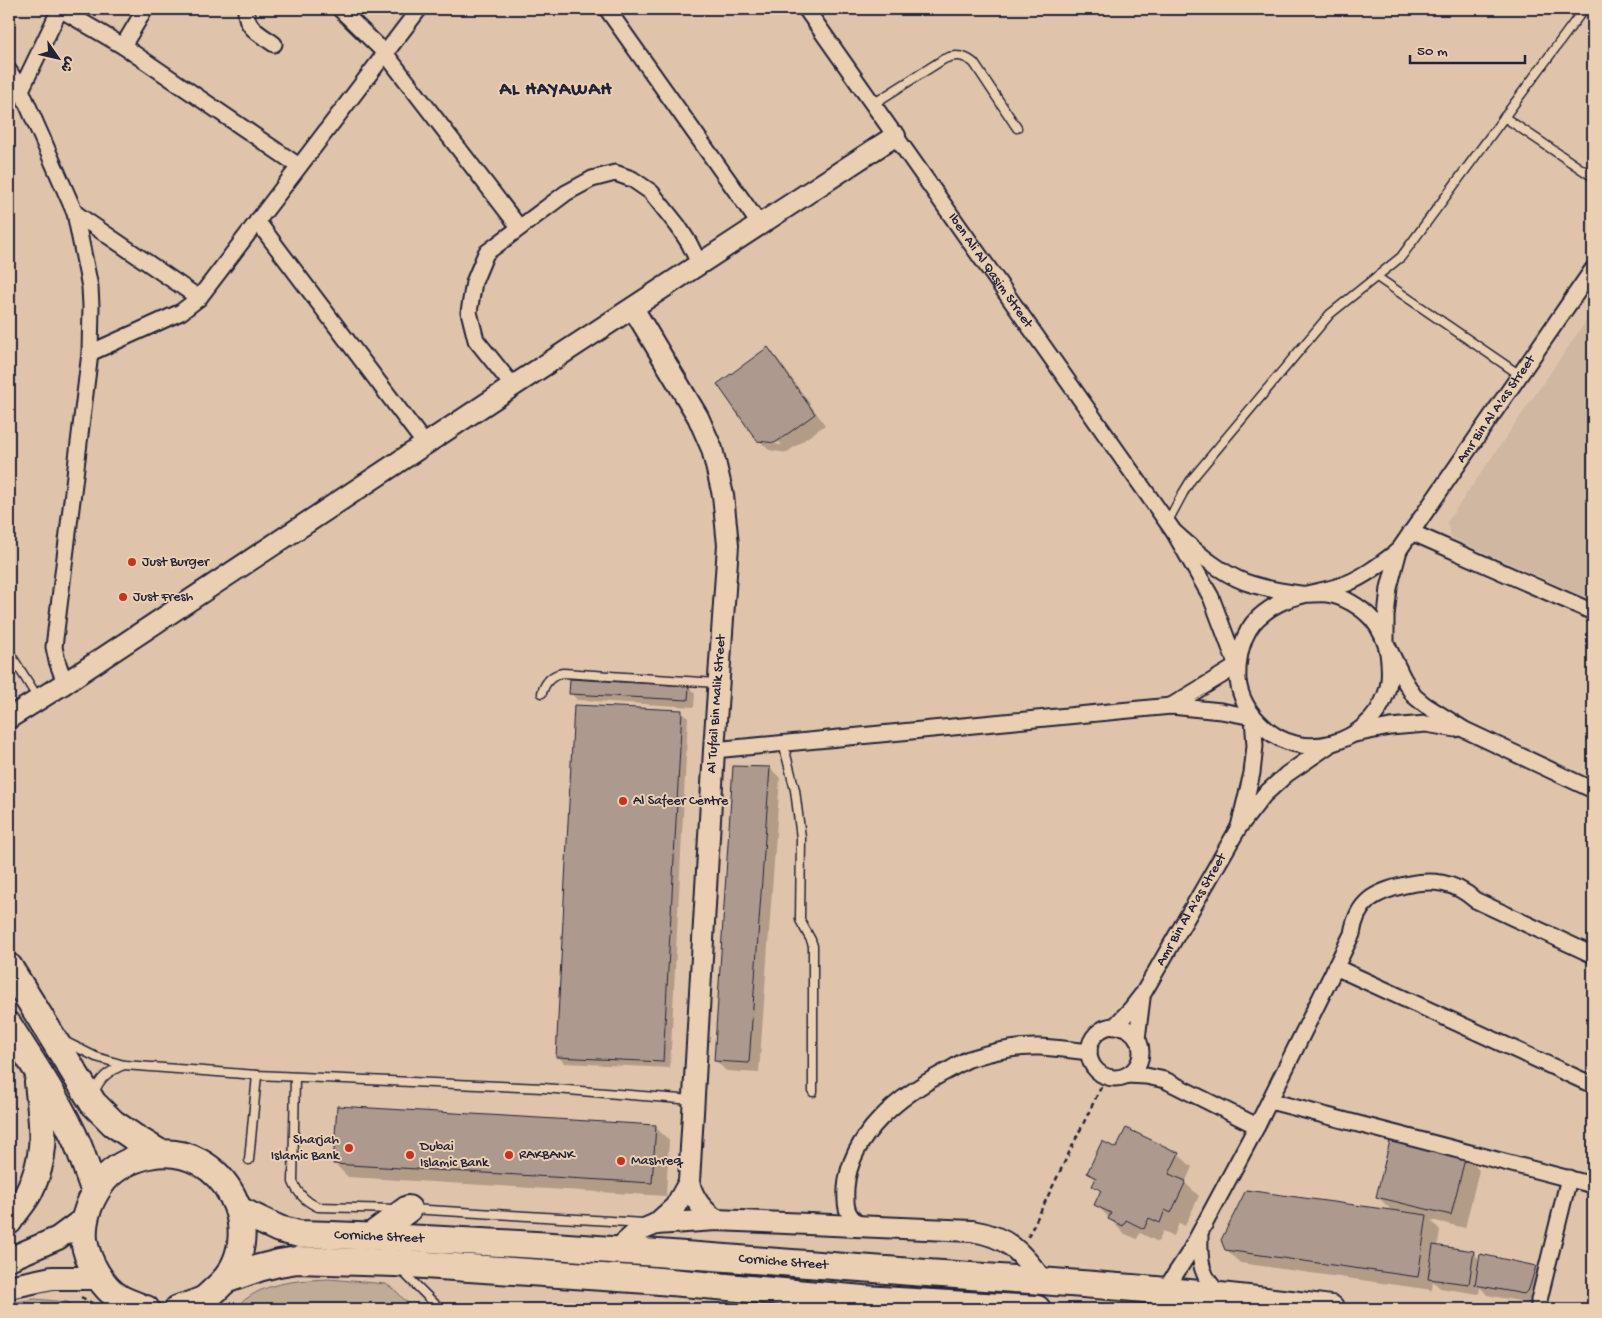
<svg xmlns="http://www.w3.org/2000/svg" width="1602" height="1318" viewBox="0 0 1602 1318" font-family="'Gochi Hand','Playpen Sans Arabic',sans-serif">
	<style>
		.built { fill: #d0b7a2 }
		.green { fill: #c0aa98; stroke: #71666a }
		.shadow { fill: #0003 }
		.building { fill: #ad998d; stroke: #22223b }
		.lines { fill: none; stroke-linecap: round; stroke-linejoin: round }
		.lane-casing { stroke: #22223b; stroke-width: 11 }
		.street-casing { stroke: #22223b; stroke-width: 19 }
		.secondary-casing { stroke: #22223b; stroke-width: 24 }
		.primary-casing { stroke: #22223b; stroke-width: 26 }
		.highway-casing { stroke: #22223b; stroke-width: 30 }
		.path { stroke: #22223b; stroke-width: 2.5; stroke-dasharray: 5 4; stroke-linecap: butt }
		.lane { stroke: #ebcfb2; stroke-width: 8 }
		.street { stroke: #ebcfb2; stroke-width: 15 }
		.secondary { stroke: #ebcfb2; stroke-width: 20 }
		.primary { stroke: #ebcfb2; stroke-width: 22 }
		.highway { stroke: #ebcfb2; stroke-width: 26 }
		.poi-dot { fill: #c8321e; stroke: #ebcfb2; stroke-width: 2 }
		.labels { text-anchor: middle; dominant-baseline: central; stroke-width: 4; stroke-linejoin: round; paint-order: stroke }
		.street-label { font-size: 14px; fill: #22223b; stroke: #ebcfb2 }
		.poi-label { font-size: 14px; fill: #22223b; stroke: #ebcfb2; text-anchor: start }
		.district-label { font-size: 19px; font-weight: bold; letter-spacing: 1px; fill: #22223b; stroke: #ebcfb2 }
	</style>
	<rect width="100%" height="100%" fill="#dfc4ab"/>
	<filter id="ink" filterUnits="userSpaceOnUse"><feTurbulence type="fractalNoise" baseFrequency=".02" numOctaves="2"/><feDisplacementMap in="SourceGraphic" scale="10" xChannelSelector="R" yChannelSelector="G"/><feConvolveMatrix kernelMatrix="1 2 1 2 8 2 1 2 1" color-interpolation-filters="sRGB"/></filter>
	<g filter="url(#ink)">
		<!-- built -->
		<polygon class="built" points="1593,311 1593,601 1452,538 1447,522"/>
		<!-- green -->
		<g class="green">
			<path d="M329 1279 386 1284 396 1291 413 1309H232C241 1303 250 1295 259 1291 281 1281 305 1280 329 1279Z"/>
			<polygon points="35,1299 67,1302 81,1309 9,1309 9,1303"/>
		</g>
		<!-- shadow -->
		<g class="shadow">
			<polygon points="768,349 778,359 825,425 786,453 769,450 761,442 781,445 781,443 760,440"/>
			<polygon points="689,687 695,694 694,707 577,700 571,693"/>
			<polygon points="681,711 688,718 670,1068 564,1063 558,1056"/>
			<polygon points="770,768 780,778 759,1073 726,1071 716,1061"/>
			<polygon points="655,1127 669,1140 666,1196 348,1177 334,1163"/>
			<polygon points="1117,1150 1178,1154 1192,1167 1185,1183 1199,1196 1185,1226 1179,1223 1174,1236 1163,1231 1158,1242 1140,1233 1137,1239 1123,1233 1096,1204 1101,1193 1094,1186 1096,1181 1088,1173"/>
			<polygon points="1465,1156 1479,1170 1465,1228 1431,1220 1440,1230 1438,1247 1473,1252 1480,1260 1535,1267 1545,1277 1535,1304 1487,1295 1480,1287 1479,1294 1440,1288 1433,1281 1432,1290 1240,1263 1226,1249 1392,1211 1378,1197"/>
		</g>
		<!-- building -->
		<g class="building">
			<polygon points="768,347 815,414 775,443 757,441 717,384"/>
			<polygon points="570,679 689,686 688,700 569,694"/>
			<polygon points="574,705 682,710 663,1062 556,1057"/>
			<polygon points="733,766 770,767 749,1063 714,1061"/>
			<polygon points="337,1106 656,1125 652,1183 333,1164"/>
			<polygon points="1126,1128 1179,1153 1169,1174 1186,1181 1171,1213 1165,1210 1160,1223 1149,1218 1144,1229 1126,1220 1123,1226 1108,1219 1111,1213 1094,1205 1101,1190 1092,1186 1096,1178 1087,1173 1102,1141 1116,1148"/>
			<polygon points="1391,1137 1466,1155 1451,1215 1376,1197"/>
			<polygon points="1246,1190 1427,1215 1418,1277 1225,1250 1221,1240"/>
			<polygon points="1433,1245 1474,1251 1469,1284 1428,1279"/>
			<polygon points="1480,1254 1536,1266 1529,1289 1524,1294 1475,1285"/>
		</g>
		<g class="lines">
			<defs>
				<g id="lane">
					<path d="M873 104 944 59C955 54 964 55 974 63L1017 128"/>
					<polyline points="1504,117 1593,177"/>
					<polyline points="1377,277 1520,375"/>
					<polyline points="1167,523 1183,493 1191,480 1330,314 1401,257 1584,9"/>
					<polyline points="9,652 38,698"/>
					<path d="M542 693C545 682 551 675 563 673L717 683"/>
					<polyline points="783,743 795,790 801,838 800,920 811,940 813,946 813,1092"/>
					<polyline points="66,1042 96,1057 124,1065 257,1075 543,1088 693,1100"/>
					<path d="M295 1077 293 1182C298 1194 306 1202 318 1207L397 1209"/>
					<path d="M94 1094C99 1078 109 1071 124 1065"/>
					<polyline points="249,1160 257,1075"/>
					<polyline points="411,1209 644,1223"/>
					<polyline points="401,1270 440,1309"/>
				</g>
				<g id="street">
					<polyline points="60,9 123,46 299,166"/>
					<path d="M246 9C245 28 260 34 274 44"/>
					<polyline points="340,9 385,53 519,227"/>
					<polyline points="607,9 760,225"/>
					<path id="s1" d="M806 9 1174 532 1211 597 1237 666 1171 706"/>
					<polyline points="123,46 145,9"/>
					<polyline points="9,71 21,90 75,213 90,287 91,306 90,353 54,647 57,661 65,683"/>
					<polyline points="21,90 60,9"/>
					<polyline points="75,213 199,298"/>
					<polyline points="257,221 425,444"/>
					<polyline points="90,353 181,312 199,298 419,9"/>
					<polyline points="513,386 476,340 469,312 474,282 486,253 566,193 592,179 615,173 632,179 651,192 678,226 689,243 700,265"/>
					<path d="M1174 532C1196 551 1217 571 1245 582 1259 587 1285 592 1300 594 1309 595 1318 593 1327 594 1343 596 1361 607 1372 619 1380 628 1386 642 1388 653 1390 667 1391 681 1386 694 1369 744 1301 764 1263 726 1250 714 1240 698 1238 680 1237 659 1242 633 1258 618 1287 591 1315 596 1348 583 1367 575 1383 562 1399 550L1389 588 1386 616V643L1403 678 1414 696 1425 705 1465 730 1593 790"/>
					<polyline points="1411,532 1593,612"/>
					<path id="s2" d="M1399 550 1593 269"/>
					<polyline points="1355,734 1390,727 1426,724 1456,729"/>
					<polyline points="714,750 1171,706 1221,711 1253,717 1255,746 1252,773 1239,827"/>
					<polyline points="1335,967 1586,1082 1593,1084"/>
					<circle cx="1115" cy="1052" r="26"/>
					<path id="s3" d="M1114 1027 1130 1010 1144 992 1239 827 1264 795 1287 774 1328 746"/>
					<polyline points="1137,1039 1142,998"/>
					<polyline points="1127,1075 1146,1076 1165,1080 1257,1126"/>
					<polyline points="1270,1101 1593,1185"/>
					<path d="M862 1227C846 1215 845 1208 846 1188 850 1134 901 1095 945 1072 953 1068 961 1062 969 1059 991 1052 1017 1046 1040 1047 1056 1048 1073 1050 1089 1052"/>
					<path d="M1200 1236C1199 1261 1201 1278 1221 1295"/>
					<path d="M1165 1290 1189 1253 1257 1126 1352 934C1357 901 1375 892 1405 885 1431 879 1454 881 1475 900L1593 955"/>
					<polyline points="1539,1309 1539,1300 1569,1178"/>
				</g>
				<g id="secondary">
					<path d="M633 308 698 417 712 449 723 495 728 545 714 750 689 1182C693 1199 702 1210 716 1220"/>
					<polyline points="9,718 65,683 513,386 895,136"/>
					<polyline points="656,1224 675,1207 689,1182"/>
					<path d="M617 1250 637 1232 656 1224 716 1220 972 1231C1010 1237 1021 1253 1043 1281"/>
				</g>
				<g id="primary">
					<polyline points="9,1259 58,1238 85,1218"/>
					<polyline points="9,1287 52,1278 99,1278"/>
				</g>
				<g id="highway">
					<polyline points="9,967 93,1103 113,1123 132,1136 160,1153"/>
					<path d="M9 1026C33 1064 60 1103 78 1145 84 1160 89 1176 95 1192"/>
					<path id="s4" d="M239 1210 279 1229 299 1234C495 1240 690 1255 886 1270 1035 1281 1183 1289 1331 1309"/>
					<path d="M9 1221C15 1211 24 1202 29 1192 49 1152 42 1124 38 1082"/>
					<polyline points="370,1237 408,1209"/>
					<polyline points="225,1280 259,1268 279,1263 297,1260 395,1263 648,1280 863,1299 1037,1309"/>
					<path d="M146 1309C138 1306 129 1303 121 1299 102 1288 87 1261 84 1240 82 1218 91 1197 104 1180 116 1166 132 1159 149 1155 224 1139 274 1237 217 1288 212 1292 208 1297 203 1300 195 1304 186 1306 178 1309"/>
				</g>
			</defs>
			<!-- lane casing -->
			<use href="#lane" class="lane-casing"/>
			<!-- street casing -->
			<use href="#street" class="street-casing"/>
			<!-- secondary casing -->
			<use href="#secondary" class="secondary-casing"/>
			<!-- primary casing -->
			<use href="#primary" class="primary-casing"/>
			<!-- highway casing -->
			<use href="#highway" class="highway-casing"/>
			<!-- path -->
			<g class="path">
				<polyline points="1028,1237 1106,1077"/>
				<polyline points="81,1297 92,1303"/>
			</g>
			<!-- lane -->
			<use href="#lane" class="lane"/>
			<!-- street -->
			<use href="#street" class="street"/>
			<!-- secondary -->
			<use href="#secondary" class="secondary"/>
			<!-- primary -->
			<use href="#primary" class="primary"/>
			<!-- highway -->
			<use href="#highway" class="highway"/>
		</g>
	</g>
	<!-- markers -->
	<g class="poi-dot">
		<circle cx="132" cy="562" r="5"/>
		<circle cx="123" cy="597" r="5"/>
		<circle cx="623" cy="801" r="5"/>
		<circle cx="349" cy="1148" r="5"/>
		<circle cx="410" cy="1155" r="5"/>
		<circle cx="509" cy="1155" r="5"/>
		<circle cx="621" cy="1161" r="5"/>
	</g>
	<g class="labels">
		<!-- street labels -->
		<g class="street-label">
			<text stroke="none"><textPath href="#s1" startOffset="320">Iben Ali Al Qasim Street</textPath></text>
			<text stroke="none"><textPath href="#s2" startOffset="171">Amr Bin Al A'as Street</textPath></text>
			<text transform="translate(717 704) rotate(-86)">Al Tufail Bin Malik Street</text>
			<text stroke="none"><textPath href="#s3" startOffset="141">Amr Bin Al A'as Street</textPath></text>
			<text stroke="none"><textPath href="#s4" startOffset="145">Corniche Street</textPath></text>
			<text stroke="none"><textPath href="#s4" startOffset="550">Corniche Street</textPath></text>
		</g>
		<!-- poi labels -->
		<g class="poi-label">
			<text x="142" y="562">Just Burger</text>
			<text x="133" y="597">Just Fresh</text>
			<text x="633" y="801">Al Safeer Centre</text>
			<text x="339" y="1140" text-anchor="end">Sharjah<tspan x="339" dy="16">Islamic Bank</tspan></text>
			<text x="420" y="1147">Dubai<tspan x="420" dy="16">Islamic Bank</tspan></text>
			<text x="519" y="1155">RAKBANK</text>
			<text x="631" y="1161">Mashreq</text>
		</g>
		<!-- district labels -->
		<g class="district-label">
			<text x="556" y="90">AL HAYAWAH</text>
		</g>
	</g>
	<!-- margin -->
	<rect width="1602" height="1318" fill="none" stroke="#ebcfb2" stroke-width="30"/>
	<rect x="15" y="15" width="1572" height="1288" fill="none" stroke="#22223b" stroke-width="2" filter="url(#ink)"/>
	<!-- north arrow -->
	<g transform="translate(58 58) rotate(124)" stroke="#ebcfb2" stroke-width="4" paint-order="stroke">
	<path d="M0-4L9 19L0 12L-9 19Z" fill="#22223b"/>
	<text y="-8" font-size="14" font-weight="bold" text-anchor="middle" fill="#22223b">ش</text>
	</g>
	<!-- scale -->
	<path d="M1410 55v8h115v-8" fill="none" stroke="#22223b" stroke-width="2.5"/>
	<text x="1417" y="55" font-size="15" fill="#22223b" stroke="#ebcfb2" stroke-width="4" paint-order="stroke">50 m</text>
</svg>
